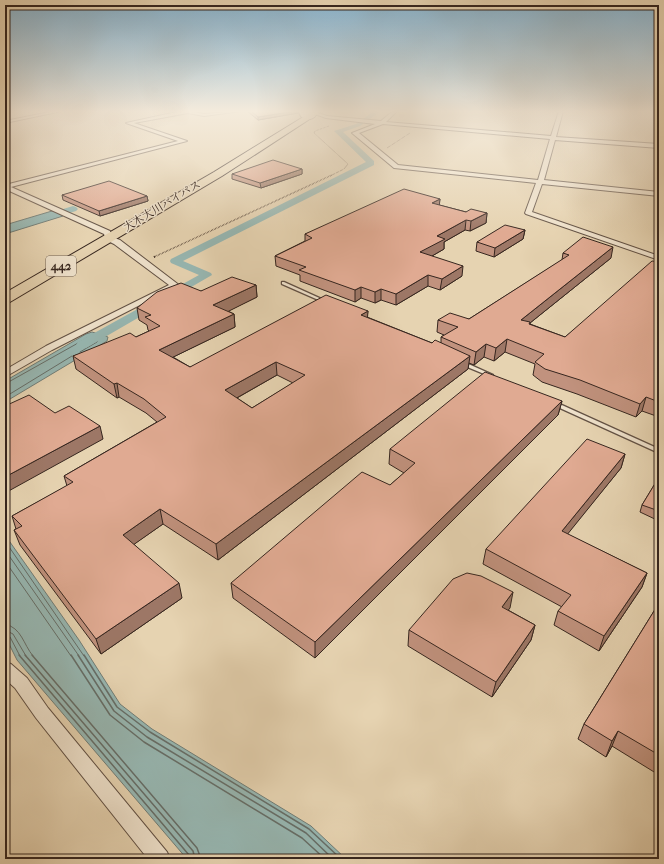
<svg xmlns="http://www.w3.org/2000/svg" width="664" height="864" font-family="'IM FELL French Canon','Noto Serif JP',serif">
<style>
.water{fill:#97b7b2;stroke:#707d77}
.lines{fill:none;stroke-linecap:round;stroke-linejoin:round}
.shore-far1{stroke:#666e68;stroke-width:1}
.shore{stroke:#666e68;stroke-width:1.5}
.canal{fill:#97b7b2;fill-rule:evenodd}
.lane-casing{stroke:#625144;stroke-width:2.5}
.street-casing{stroke:#625144;stroke-width:2}
.secondary-casing{stroke:#36261f;stroke-width:18}
.highway-casing{stroke:#36261f;stroke-width:2}
.path-far2{stroke:#36261f;stroke-width:1;stroke-dasharray:0.5 1;stroke-linecap:butt}
.path-far1{stroke:#36261f;stroke-width:1.5;stroke-dasharray:0.5 1;stroke-linecap:butt}
.path{stroke:#36261f;stroke-width:2;stroke-dasharray:1 1.5;stroke-linecap:butt}
.lane{fill:#efe2cc;fill-rule:evenodd}
.street{fill:#efe2cc;fill-rule:evenodd}
.secondary{stroke:#efe2cc;stroke-width:16}
.highway{fill:#e6d3b1;fill-rule:evenodd}
.wall{fill:#c1927e;stroke:#36261f;fill-rule:evenodd}
.shaded-wall{fill:#9d7766;stroke:#36261f}
.building{fill:#e0aa92;stroke:#36261f;fill-rule:evenodd}
.labels{text-anchor:middle;dominant-baseline:central;stroke-width:3;stroke-linejoin:round;paint-order:stroke}
.far-street-label{font-size:11px;fill:#36261f;stroke:#efe2cc}
.shield{fill:#efe2cc;stroke:#6e5e53;stroke-width:1}
.shield-label{font-size:12px;font-weight:bold;fill:#36261f}
</style>
<rect width="100%" height="100%" fill="#e6d3b1"/>
<filter id="stains"><feTurbulence type="fractalNoise" baseFrequency=".005" numOctaves="4"/><feColorMatrix values="0 0 0 0 .2 0 0 0 0 .09 0 0 0 0 .02 0 0 0 .5 -.17"/></filter>
<radialGradient id="worn" r=".72"><stop offset=".6" stop-color="#630" stop-opacity="0"/><stop offset="1" stop-color="#630" stop-opacity=".3"/></radialGradient>
<g class="water">
<polygon points="52,211 56,213 59,212 63,216 5,234 5,225"/>
<polygon points="92,332 108,337 107,341 5,402 5,381 86,334"/>
<polygon points="5,535 79,640 120,704 152,729 311,826 346,859 187,859 17,660 5,636"/>
</g>
<g class="lines">
<g class="shore-far1">
<polyline points="5,384 87,338 94,337 98,339 97,342 80,352"/>
<polyline points="5,397 72,356"/>
<polyline points="5,541 84,656"/>
<polyline points="5,550 79,656"/>
<polyline points="5,561 71,656"/>
<path d="M5,624c17,4 18,20 28,32"/>
<polyline points="5,630 13,634 26,656"/>
<polyline points="5,636 10,637 20,656"/>
</g>
<g class="shore">
<polyline points="19,655 189,855 190,859"/>
<polyline points="25,655 193,851 195,859"/>
<polyline points="32,655 197,848 201,859"/>
<polyline points="71,655 110,715 144,742 302,838 325,859"/>
<polyline points="78,655 114,711 147,737 306,833 333,859"/>
<polyline points="84,655 117,707 150,732 309,829 341,859"/>
</g>
<g class="canal">
<polygon points="374,111 381,111 360,126 343,132 374,161 374,165 183,261 211,273 212,275 86,348 78,348 76,345 78,342 199,275 171,263 170,261 171,259 366,162 334,131 356,124"/>
<polygon points="73,206 76,207 78,209 76,211 47,220 42,217 44,215"/>
</g>
<defs>
<g id="lane">
<polygon points="282,282 284,282 326,301 325,302 323,302 282,284"/>
<polygon points="460,362 464,362 493,375 491,376 489,376 460,364"/>
<polygon points="553,401 659,449 659,453 551,404 550,403"/>
</g>
<g id="street">
<polygon points="55,111 62,111 5,123 5,121"/>
<polygon points="181,111 188,111 204,114 241,111 204,116 188,113 134,123 187,141 11,187 110,231 112,237 120,240 179,285 52,350 5,377 5,370 46,346 169,285 114,244 106,240 104,234 5,189 5,185 178,141 126,123"/>
<path d="M307,111h5l15,5 54,5 12,-10h4l-11,11 165,14 8,-25h4l-7,26 103,7v4l-104,-8 -11,40 115,12v4l-117,-12 -10,28 127,44v4l-133,-46 -1,-1 11,-30 -142,-15 -42,-35 23,-9 -49,-6zM383,124l167,15 -12,41 -140,-15 -39,-32z"/>
<polygon points="5,662 11,664 27,678 48,708 167,852 170,859 148,859 36,718 15,688 5,679"/>
</g>
<polyline id="secondary" points="307,111 309,111"/>
<polygon id="highway" points="313,111 322,111 222,176 10,302 5,304 5,293 214,172"/>
</defs>
<use href="#lane" class="lane-casing"/>
<use href="#street" class="street-casing"/>
<use href="#secondary" class="secondary-casing"/>
<use href="#highway" class="highway-casing"/>
<g class="path-far2">
<polyline points="329,126 315,131 314,133 348,164 344,169 330,176"/>
<polyline points="387,148 410,133"/>
</g>
<polyline class="path-far1" points="154,257 332,175"/>
<polyline class="path" points="154,257 156,256"/>
<use href="#lane" class="lane"/>
<use href="#street" class="street"/>
<use href="#secondary" class="secondary"/>
<use href="#highway" class="highway"/>
</g>
<g class="wall">
<polygon points="247,111 298,111 298,113 258,120"/>
<polygon points="302,169 302,174 261,188 232,179 232,174"/>
<polygon points="62,195 147,196 148,201 100,216 63,200"/>
<polygon points="440,199 439,205 466,212 487,213 486,223 470,231 465,230 444,242 444,249 432,256 462,276 440,290 428,286 396,305 381,300 375,303 361,298 355,302 300,281 300,275 276,266 275,256 305,241 305,234"/>
<polygon points="525,230 523,239 494,257 476,251 477,242"/>
<path d="M563,253l48,5 -81,65v1l35,13 94,-75v155l-17,-6 -6,6 -59,-23 -35,-12 -9,-7 2,-11 -30,-12 -11,9 -10,-4 -10,8 -5,-2 -1,6 -250,191 -55,-36 -29,20 48,54 -81,56 -81,-109 -6,-15 2,-1 -4,-13 55,-30 -3,-10 93,-54 -11,-9 -27,-16 -2,1 -41,-29 -3,-13 63,-19 13,-6 -1,-1 -1,-5 -8,-5 -2,-12 64,-17 55,-6 1,12 -29,14 6,3 1,13 -62,30 17,10 178,-56 -1,6 65,26h9v-6l3,-2 -7,-3 1,-12 31,-1 93,-59zM277,375l16,8 -41,25 -15,-10z"/>
<polygon points="562,401 558,415 315,658 233,598 231,583 390,485 404,473 389,464 390,449"/>
<polygon points="625,454 621,468 567,534 647,573 642,587 599,651 554,625 558,611 562,607 483,564 486,549"/>
<polygon points="659,477 659,521 640,512 642,505"/>
<polygon points="659,603 659,775 612,746 606,757 578,739 584,724"/>
<polygon points="510,608 508,610 535,625 531,640 492,697 408,646 409,630"/>
</g>
<g class="shaded-wall">
<polygon points="295,111 298,111 298,113 258,120 258,117"/>
<polygon points="302,169 302,174 261,188 260,183"/>
<polygon points="147,196 148,201 100,216 99,211"/>
<polygon points="440,199 439,208 432,203"/>
<polygon points="487,213 486,223 470,231 471,221"/>
<polygon points="466,220 465,230 444,242 444,249 420,263 420,252 437,236"/>
<polygon points="525,230 523,239 494,257 495,248"/>
<polygon points="613,247 611,258 530,323 528,335 521,320"/>
<polygon points="463,266 462,276 440,290 442,279"/>
<polygon points="428,275 428,286 396,305 396,294"/>
<polygon points="256,285 257,297 215,318 213,305"/>
<polygon points="361,287 361,298 355,302 355,290"/>
<polygon points="381,289 381,300 375,303 375,292"/>
<polygon points="368,311 367,324 361,315"/>
<polygon points="234,314 235,327 161,363 159,350"/>
<polygon points="507,339 505,352 494,361 496,348"/>
<polygon points="486,344 484,357 474,365 476,352"/>
<polygon points="470,356 468,369 218,560 216,544"/>
<polygon points="276,362 277,375 226,404 225,390"/>
<polygon points="117,383 119,397 117,398 114,384"/>
<polygon points="646,397 642,411 636,417 640,404"/>
<polygon points="562,401 558,415 315,658 315,642"/>
<polygon points="100,426 103,439 5,493 5,477"/>
<polygon points="625,454 621,468 558,546 562,531"/>
<polygon points="160,509 163,524 126,550 123,535"/>
<polygon points="647,573 642,587 599,651 604,636"/>
<polygon points="179,583 182,598 101,654 96,639"/>
<polygon points="513,592 510,608 498,623 502,607"/>
<polygon points="535,625 531,640 492,697 496,682"/>
<polygon points="618,731 612,746 606,757 612,741"/>
</g>
<g class="building">
<polygon points="251,111 295,111 258,117"/>
<polygon points="273,160 302,169 260,183 232,174"/>
<polygon points="109,181 147,196 99,211 62,195"/>
<polygon points="404,189 440,199 432,203 466,212 471,209 487,213 471,221 466,220 437,236 445,239 420,252 463,266 442,279 428,275 396,294 381,289 375,292 361,287 355,290 299,270 306,267 275,256 312,238 305,234"/>
<polygon points="505,225 525,230 495,248 477,242"/>
<polygon points="583,237 613,247 521,320 530,322 529,324 565,337 652,261 659,262 659,402 646,397 640,404 580,380 545,369 535,362 544,354 507,339 496,348 486,344 476,352 441,337 458,327 438,320 450,313 469,319 569,255 563,253"/>
<path d="M232,277l24,8 -43,20 21,9 -75,36 31,17 136,-72 42,16 -7,4 71,28 3,-3 35,16 -254,188 -56,-35 -37,26 56,48 -83,56 -82,-109 8,-4 -10,-10 61,-34 -9,-6 102,-59 -22,-18 -27,-16 -3,1 -41,-28 57,-23 6,4 24,-11 -15,-9 6,-2 -14,-7 20,-16 24,-9 20,8zM276,362l29,13 -53,33 -27,-18z"/>
<polygon points="485,372 562,401 315,642 231,583 362,472 390,485 415,463 390,449"/>
<polygon points="29,395 55,413 69,406 100,426 5,477 5,406"/>
<polygon points="587,439 625,454 562,531 647,573 604,636 558,611 571,595 486,549"/>
<polygon points="659,477 659,511 642,505"/>
<polygon points="467,573 481,576 513,592 502,607 535,625 496,682 409,630 453,579"/>
<polygon points="659,603 659,755 618,731 612,741 584,724"/>
</g>
<linearGradient id="sky" x2="0" y2="1"><stop stop-color="#87b5d2"/><stop offset="0.48" stop-color="#f4ebdc"/><stop offset="1" stop-color="#f4ebdc" stop-opacity="0"/></linearGradient>
<rect width="664" height="232" fill="url(#sky)"/>
<g class="labels">
<g class="far-street-label">
<text transform="translate(162 206) rotate(-31)">大木大川バイパス</text>
</g>
<rect class="shield" x="46" y="256" width="30" height="20" rx="3"/>
<g class="shield-label">
<text x="61" y="266">442</text>
</g>
</g>
<rect width="664" height="864" fill="none" stroke="#e6d3b1" stroke-width="20"/>
<rect x="6" y="6" width="652" height="852" fill="none" stroke="#36261f" stroke-width="2"/>
<rect x="10" y="10" width="644" height="844" fill="none" stroke="#36261f"/>
<rect width="100%" height="100%" filter="url(#stains)"/>
<rect width="100%" height="100%" fill="url(#worn)"/>
</svg>
